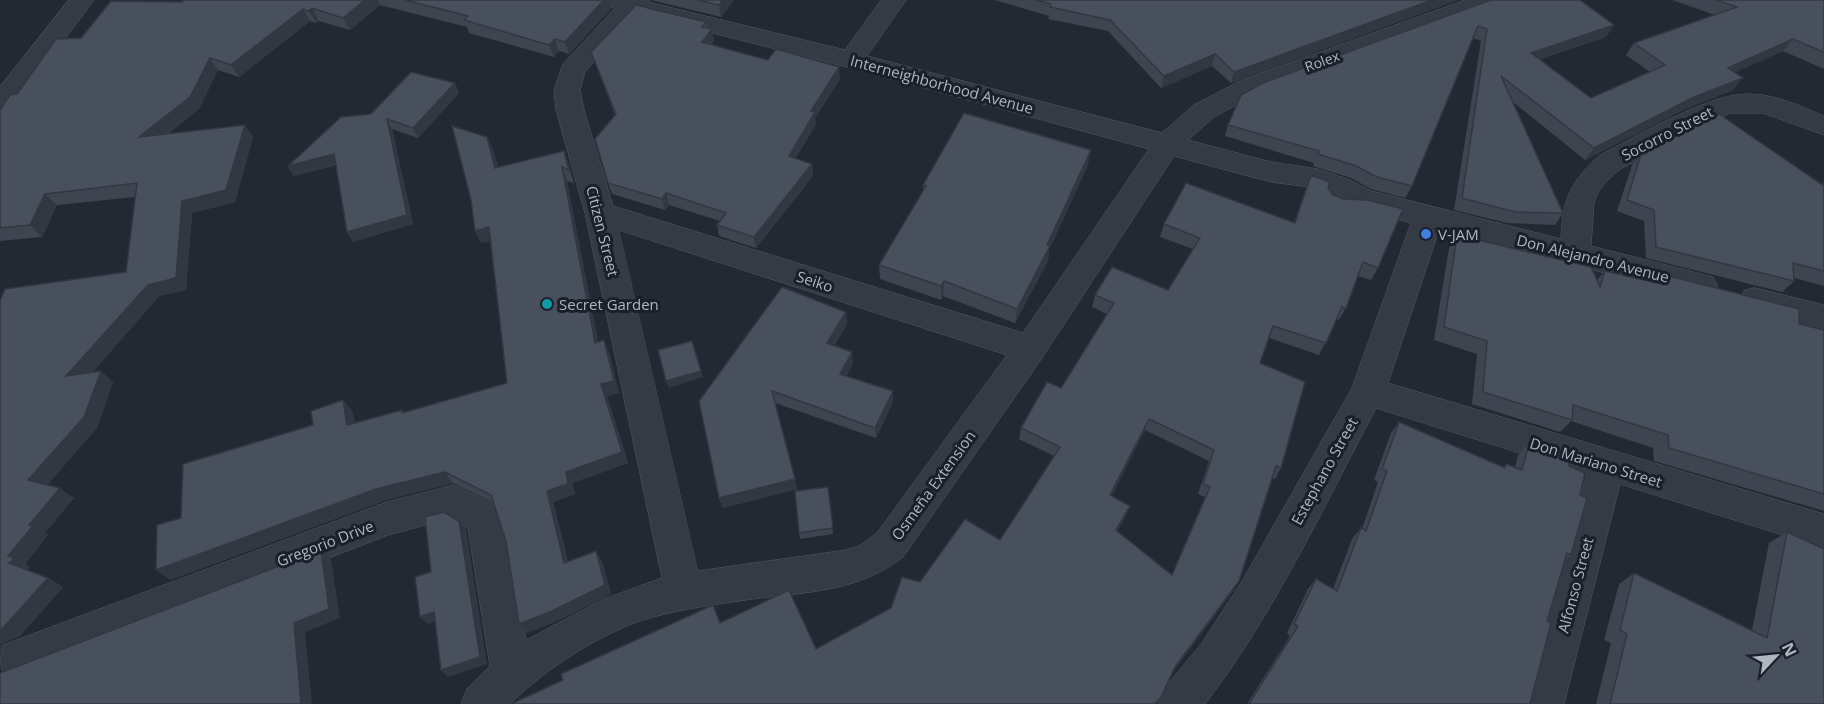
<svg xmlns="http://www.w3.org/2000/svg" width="1824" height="704" font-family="'Open Sans',sans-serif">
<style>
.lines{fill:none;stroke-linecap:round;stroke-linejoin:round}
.minor-casing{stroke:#525962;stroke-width:1}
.minor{fill:#353b44;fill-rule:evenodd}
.wall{fill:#3e4550;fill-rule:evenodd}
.shaded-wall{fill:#323841}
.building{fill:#48505d;stroke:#323841;stroke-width:1.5;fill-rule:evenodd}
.shop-dot{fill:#3f7fe0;stroke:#1a2029;stroke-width:2}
.culture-dot{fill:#0f9aa8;stroke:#1a2029;stroke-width:2}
.labels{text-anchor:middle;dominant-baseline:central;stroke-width:6;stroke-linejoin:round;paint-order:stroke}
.far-street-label{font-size:14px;fill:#afb6c1;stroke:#1a2029}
.street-label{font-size:15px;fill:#afb6c1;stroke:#1a2029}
.poi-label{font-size:15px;fill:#afb6c1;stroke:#1a2029;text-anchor:start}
</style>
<rect width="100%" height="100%" fill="#222933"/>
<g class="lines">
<defs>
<g id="minor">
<polygon points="69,0 94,0 10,112 0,115 0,87"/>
<path d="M600,0h49l-1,2 197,48 36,-50h25l-39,56 295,77 32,-28 46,-24 225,-81h35l-3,5 -239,88 -44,24 -26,23 83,22 47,7 32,11 21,11 190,48c1,-39 10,-58 39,-84 38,-19 109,-62 149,-61 26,0 51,12 75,22v19l-61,-22h-33l-110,56 -12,11 -9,10 -5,12 -3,44 122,31 5,9 -5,9 -11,3 -263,-68 -51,153 436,131v34l-204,-64 -56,220h-42l65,-230 -211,-66c-53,100 -102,206 -171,296h-47l6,-15 38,-46 42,-65 108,-190 59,-165 -61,-17 -39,-19 -40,-5 -97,-26 -132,202 -139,199c-45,35 -96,35 -151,42 -33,5 -66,9 -99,18 -48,13 -107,51 -143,87h-49l6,-15 23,-23 -22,-138 -17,-10 -63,17 -371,144 -14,-6c-3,-9 -3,-19 0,-28l384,-143 67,-17 43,21 14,46 15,88 78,-41 58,-21 -77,-365 -29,-103 -2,-20 9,-26 52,-56 -12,-3zM638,14l209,53 302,82 -126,184 -410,-127 -29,-96 -4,-20 5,-18zM619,230l388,125 -130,178 -18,13 -13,4 -148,21z"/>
<polygon points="1755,288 1824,305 1824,331 1744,309 1739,300 1744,291"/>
</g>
</defs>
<use href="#minor" class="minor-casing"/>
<use href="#minor" class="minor"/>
</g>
<g class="wall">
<polygon points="183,0 608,0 611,9 569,54 559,51 554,57 469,33 467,27 380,5 350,30 319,21 316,23 310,21 239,77 218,70 199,109 168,134 253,137 235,202 192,213 186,290 159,296 92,373 113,382 97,428 47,485 74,498 45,533 48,535 25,564 30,567 27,570 48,578 63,587 20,636 1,644 0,651 0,301 126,272 135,197 57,205 42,237 0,241 0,110 81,38 183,2"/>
<polygon points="651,0 734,0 721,17"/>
<polygon points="995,0 1458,0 1231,83 1212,66 1161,88 1108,31 1048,19 1049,16"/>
<polygon points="1491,0 1614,25 1606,37 1540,59 1591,98 1650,72 1626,55 1634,43 1715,15 1672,0 1824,0 1824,69 1783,51 1735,72 1733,90 1685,109 1585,160 1513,102 1563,213 1555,225 1507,223 1454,210 1481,41 1473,38 1412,186 1405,198 1371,189 1351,178 1313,166 1314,163 1225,136 1228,125"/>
<polygon points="706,22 707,28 712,29 714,41 711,45 840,79 815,118 816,124 795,159 812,164 813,176 756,248 719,236 717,225 720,221 669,205 665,210 612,194 608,183 615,115 591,52"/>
<polygon points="455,83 459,93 418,138 392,129 413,224 353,242 336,165 294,176 288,166 371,114"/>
<polygon points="487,137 493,150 498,168 569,164 574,183 567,181 598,342 604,340 609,353 619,393 607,396 628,463 572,483 575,494 553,502 568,562 602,561 611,594 559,620 527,633 506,541 494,503 453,483 386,500 170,580 181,518 313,425 343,400 352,411 355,423 404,413 507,383 490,241 481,243"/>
<polygon points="1641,154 1823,185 1824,180 1824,286 1794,278 1794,281 1782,292 1646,258 1644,221 1617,211 1632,165"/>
<polygon points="1088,165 1049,250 1048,261 1015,323 943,296 941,300 880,279 879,265 923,192 923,185"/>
<path d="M1311,175l17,13 50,80 -7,12 -13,-4 -12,32 -7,12 -2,-1 -18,36 -50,-17 -9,25 21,105 -6,11 -3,-1 -39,113 -60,80 -662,33 209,-81 96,26 75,-41 29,-26 80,-42 54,-84 -35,-17 2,-11 40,-40 46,-74 -15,-7 3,-12 73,-5 25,-41 -33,-12 4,-13 130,-1 12,-35zM1145,430l64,31 -11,33 7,3 -33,77 -55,-42 9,-16 4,-10 -19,-10z"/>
<polygon points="1457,235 1597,280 1605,271 1653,282 1661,274 1799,324 1824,330 1824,511 1654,461 1653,448 1571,421 1560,432 1472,404 1477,354 1434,340 1449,248"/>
<polygon points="846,312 847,324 834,346 853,363 846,376 893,402 876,438 775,403 797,489 723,508 719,498 699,401"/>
<polygon points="1399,422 1503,467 1506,464 1515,467 1518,455 1529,444 1569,466 1580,495 1571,555 1565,560 1547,621 1531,704 1247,704 1290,636 1287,633 1308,589 1316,579 1333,589 1352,539 1361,528 1362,529 1378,482 1374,480 1391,433"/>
<polygon points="828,487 833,534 800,539 799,533"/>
<polygon points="1787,532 1824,704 1596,704 1611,643 1604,640 1619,584 1634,573 1752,630 1769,543"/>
</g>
<g class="shaded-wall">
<polygon points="365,0 378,0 380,5 350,30 343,18"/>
<polygon points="604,0 608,0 611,9 569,54 565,42"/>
<polygon points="723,0 734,0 721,17 719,5"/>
<polygon points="1432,0 1458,0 1231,83 1234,72"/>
<polygon points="312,8 319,21 316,23 309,11"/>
<polygon points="303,9 310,21 239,77 231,65"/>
<polygon points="1614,25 1606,37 1524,65 1531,53"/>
<polygon points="712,29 714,41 704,54 702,42"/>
<polygon points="555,39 559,51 554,57 549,45"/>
<polygon points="1793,39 1783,51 1719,80 1728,68"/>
<polygon points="1215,54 1212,66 1161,88 1164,76"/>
<polygon points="210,58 218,70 199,109 149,149 139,137"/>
<polygon points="839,67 840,79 815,118 816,124 790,168 789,156 811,111"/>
<polygon points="1743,78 1733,90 1685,109 1585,160 1594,148 1694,97"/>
<polygon points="455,83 459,93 418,138 413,128"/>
<polygon points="387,119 392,129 413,224 353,242 347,232"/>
<polygon points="245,125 253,137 235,202 192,213 186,290 159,296 80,387 66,376 182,201"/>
<polygon points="487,137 493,150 501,181 495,168"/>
<polygon points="1091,150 1088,165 1049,250 1048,261 1015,323 1017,309"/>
<polygon points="564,151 569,164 574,183 569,170"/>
<polygon points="334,154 340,163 294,176 288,166"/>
<polygon points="812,164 813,176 756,248 754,237"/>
<polygon points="562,167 567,181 601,355 595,343"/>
<polygon points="666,193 669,205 665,210 662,199"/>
<polygon points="45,194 57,205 42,237 30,225"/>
<polygon points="489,227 495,240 481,243 475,231"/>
<polygon points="944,281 943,296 941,300 941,286"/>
<polygon points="846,312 847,324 828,355 827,343"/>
<polygon points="604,340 609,353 619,393 607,396 628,463 572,483 575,494 553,502 570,573 564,563 547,491 566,472 601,384"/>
<polygon points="852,352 853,363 842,385 840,374"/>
<polygon points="101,371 113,382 97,428 43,490 28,480"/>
<polygon points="701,371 703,377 669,388 666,381"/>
<polygon points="893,391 893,402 876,438 875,428"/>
<polygon points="343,400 352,411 357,436 347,425"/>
<polygon points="1149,419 1145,430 1107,506 1110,495"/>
<polygon points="445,472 453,483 386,500 170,580 156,570 376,489"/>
<polygon points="795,479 797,489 723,508 719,498"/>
<polygon points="60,488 74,498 45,533 48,535 25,564 30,567 25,572 9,563 8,556 29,525"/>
<polygon points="1130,506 1126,516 1112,540 1116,530"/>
<polygon points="459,521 466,529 487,664 448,677 441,670"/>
<polygon points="321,550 331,559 340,618 305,632 312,704 301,704 294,623"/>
<polygon points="596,551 602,561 611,594 559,620 527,633 519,624"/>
<polygon points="48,578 63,587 20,636 1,644 0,651 0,629"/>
<polygon points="1239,581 1233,591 1170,676 1175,667"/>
<polygon points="434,612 442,619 428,624 420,617"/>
</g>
<g class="building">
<polygon points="183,0 365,0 343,18 312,8 309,11 303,9 231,65 210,58 190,97 139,137 245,125 226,190 182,201 176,278 148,285 66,376 101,371 84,417 28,480 60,488 29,525 33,526 8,556 14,558 9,563 48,578 3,628 0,629 0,301 5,289 126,272 137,183 45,194 30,225 0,228 0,110 10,95 17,94 56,39 81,38 111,1 183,2"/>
<polygon points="405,0 604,0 565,42 555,39 549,45 464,20 468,16"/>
<polygon points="697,0 723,0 719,5"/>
<polygon points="1036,0 1432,0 1234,72 1215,54 1164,76 1110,20 1050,7 1051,4"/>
<polygon points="1491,0 1580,0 1614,25 1531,53 1591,98 1665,65 1634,43 1737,7 1716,0 1824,0 1824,52 1793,39 1728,68 1743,78 1694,97 1594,148 1501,76 1563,213 1515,212 1462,198 1487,29 1478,26 1412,186 1377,177 1356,166 1318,154 1319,151 1228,125 1241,95 1263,83"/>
<polygon points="636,5 706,22 702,27 712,29 702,42 768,60 776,49 839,67 811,111 815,112 789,156 812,164 754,237 717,225 726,213 666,193 662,199 608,183 595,139 616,114 591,52"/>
<polygon points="411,72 455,83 413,128 387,119 407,215 347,232 334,154 288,166 341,117 371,114"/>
<polygon points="964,113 1091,150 1047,245 1050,246 1017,309 944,281 941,286 879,265 926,186 923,185"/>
<polygon points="1719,114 1824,186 1824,271 1793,263 1794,281 1656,247 1654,210 1627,200 1641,154"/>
<polygon points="452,126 487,137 495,168 564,151 569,170 562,167 595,343 604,340 614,381 601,384 622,452 566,472 568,484 547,491 564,563 596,551 605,585 552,611 519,624 506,541 491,495 445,472 376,489 156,570 157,525 181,518 183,464 313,425 311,411 343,400 347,425 402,410 402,413 507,383 489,227 475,231 471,200"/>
<path d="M1311,175l19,7 -2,6 5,7 11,4 23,1 36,9 -25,59 -15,-6 -17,46 -4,-1 -16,36 -53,-17 -13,37 45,19 -24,86 -5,-2 -37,115 -64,86 -14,30 -6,7h-644l52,-24 -2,-6 152,-69 7,18 69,-33 27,59 75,-41 11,-31 18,5 45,-63 35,21 60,-93 -39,-19 26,-46 14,6 53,-85 -19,-8 17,-28 56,23 32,-52 -36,-14 22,-41 109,40zM1149,419l65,31 -11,34 7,3 -38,88 -56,-45 14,-24 -20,-11z"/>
<polygon points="1457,235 1591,267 1600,287 1605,271 1662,284 1661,274 1799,309 1799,324 1824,330 1824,494 1669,448 1668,435 1573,405 1572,420 1483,392 1487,341 1444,327"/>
<polygon points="782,287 846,312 827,343 852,352 840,374 893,391 875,428 772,391 795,479 719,498 699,401"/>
<polygon points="692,341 701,371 666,381 658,350"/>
<polygon points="1399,422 1505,468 1506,464 1522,470 1529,444 1569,456 1569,466 1585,473 1580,495 1587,498 1571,555 1567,553 1547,621 1551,623 1530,704 1531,704 1249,704 1298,626 1294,624 1316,579 1337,591 1361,528 1366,531 1387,471 1382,469"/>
<polygon points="828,487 833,528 799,533 795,491"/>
<polygon points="444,512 459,521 480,657 441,670 434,612 420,617 415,577 431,572 425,517"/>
<polygon points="1787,532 1824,549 1824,704 1610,704 1627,634 1620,630 1634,573 1767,638"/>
<polygon points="321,550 329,609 294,623 301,704 0,704 0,673"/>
</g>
<circle class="shop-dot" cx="1426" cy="234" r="6"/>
<circle class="culture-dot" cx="547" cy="304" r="6"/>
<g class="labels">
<g class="far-street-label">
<text transform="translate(1322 61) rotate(-20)">Rolex</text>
</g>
<g class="street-label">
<text transform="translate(942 84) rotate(15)">Interneighborhood Avenue</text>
<text transform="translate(1667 133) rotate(-27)">Socorro Street</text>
<text transform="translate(603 231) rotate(76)">Citizen Street</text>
<text transform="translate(1593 258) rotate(14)">Don Alejandro Avenue</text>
<text transform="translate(815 281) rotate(18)">Seiko</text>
<text transform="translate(1596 462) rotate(17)">Don Mariano Street</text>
<text transform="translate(1324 471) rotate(-61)">Estephano Street</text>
<text transform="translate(933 485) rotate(-54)">Osmeña Extension</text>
<text transform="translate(325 543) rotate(-21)">Gregorio Drive</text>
<text transform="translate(1575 585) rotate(-75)">Alfonso Street</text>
</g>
<g class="poi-label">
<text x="1438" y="234">V-JAM</text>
<text x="559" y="304">Secret Garden</text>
</g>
</g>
<g transform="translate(1776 656) rotate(64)" stroke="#1a2029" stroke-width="4.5" paint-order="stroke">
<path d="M0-4.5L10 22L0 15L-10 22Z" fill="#afb6c1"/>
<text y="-9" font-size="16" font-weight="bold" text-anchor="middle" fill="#afb6c1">N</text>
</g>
</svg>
